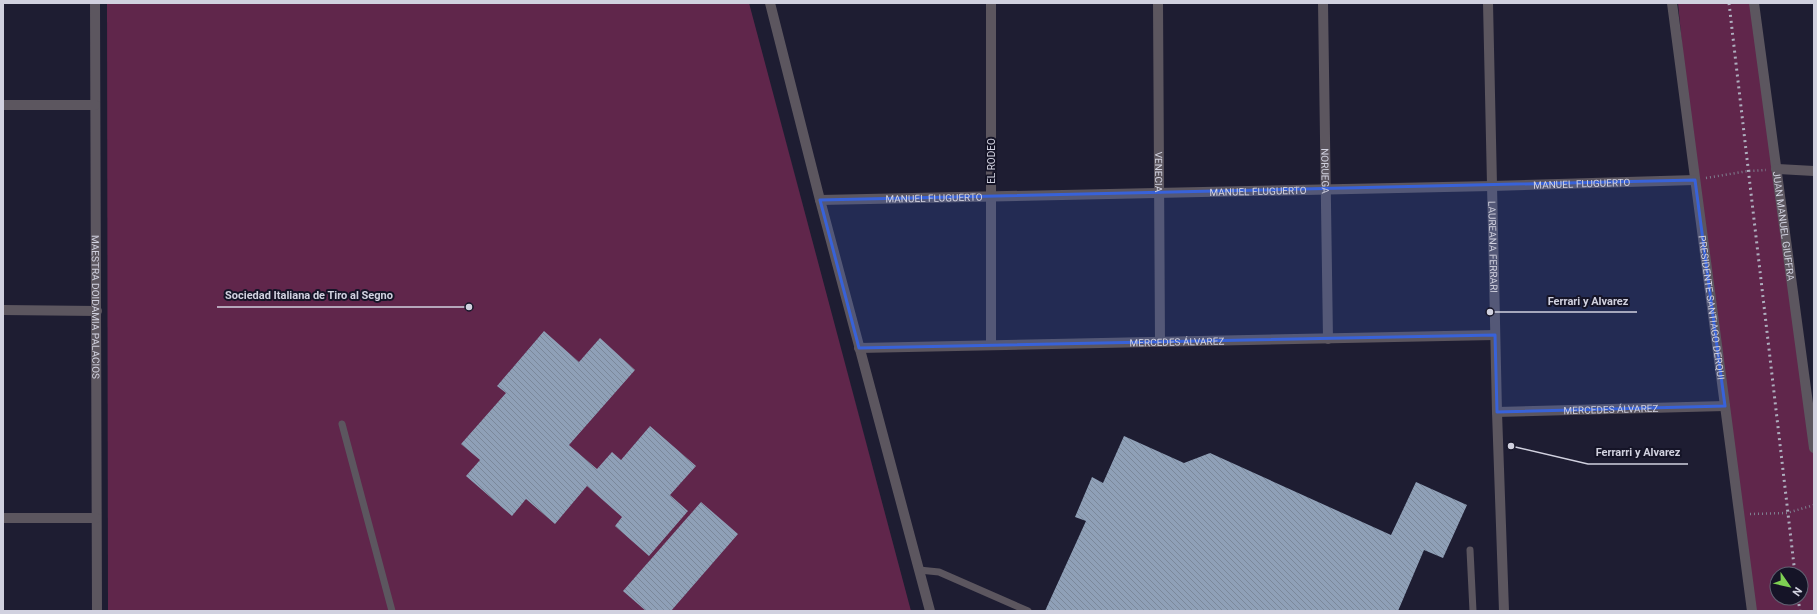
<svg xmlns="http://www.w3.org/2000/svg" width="1817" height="614" font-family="Roboto,sans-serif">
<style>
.grass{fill:#60264b;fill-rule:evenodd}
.building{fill:url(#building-back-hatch)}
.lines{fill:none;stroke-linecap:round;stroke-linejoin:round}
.path{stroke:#7e7e8f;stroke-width:2.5;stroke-dasharray:1 3;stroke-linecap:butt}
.service{stroke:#5c565f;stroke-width:7}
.minor{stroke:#5c565f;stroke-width:10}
.tertiary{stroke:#5c565f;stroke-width:10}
.rail{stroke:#aeaebe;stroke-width:3;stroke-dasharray:2 4;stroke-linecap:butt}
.marked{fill:#3862d9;fill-opacity:0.2;stroke:#3862d9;stroke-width:3;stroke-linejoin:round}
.labels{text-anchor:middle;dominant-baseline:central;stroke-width:4;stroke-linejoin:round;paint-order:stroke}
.street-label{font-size:10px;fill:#d1d1df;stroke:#151427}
.leader{fill:none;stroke:#d1d1df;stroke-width:1.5}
.callout-dot{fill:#d1d1df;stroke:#151427;stroke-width:1.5}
.callout-label{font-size:11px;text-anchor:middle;font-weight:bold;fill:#d1d1df;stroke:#151427;stroke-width:4;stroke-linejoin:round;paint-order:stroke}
</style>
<defs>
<pattern id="building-back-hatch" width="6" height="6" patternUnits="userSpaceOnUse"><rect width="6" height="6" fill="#8fa0b7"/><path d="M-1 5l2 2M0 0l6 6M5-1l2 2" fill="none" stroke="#7b889a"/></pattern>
</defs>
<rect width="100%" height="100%" fill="#1e1d32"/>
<g class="grass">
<polygon points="107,3 749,3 911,611 108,611"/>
<path d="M1678,3h73l63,445v163h-62l-57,-431zM1777,574h24v24h-24z"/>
</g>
<g class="building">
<polygon points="544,331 579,362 600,338 635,370 569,445 597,469 612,452 621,460 650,426 696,466 670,495 688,511 649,556 615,526 622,517 587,486 555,524 526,499 512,516 466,476 480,460 461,444 506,393 497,386"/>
<polygon points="1124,436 1184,463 1210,453 1391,535 1416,482 1467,505 1443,558 1424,550 1398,611 1045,611 1086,521 1075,517 1092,477 1103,483"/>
<polygon points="701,502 738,534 671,611 646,611 623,591"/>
</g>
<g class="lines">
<g class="path">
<polyline points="1706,178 1748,171 1766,170"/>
<polyline points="1750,514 1787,513 1814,505"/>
</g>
<g class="service">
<polyline points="342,424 392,611"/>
<polyline points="1470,550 1473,611"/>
<polyline points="919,570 939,572 1028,611"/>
</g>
<g class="minor">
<path id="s1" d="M95,3l2,608"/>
<polyline points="770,3 820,200 930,611"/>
<polyline points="991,3 991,344"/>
<path id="s2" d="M1158,3l2,338"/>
<path id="s3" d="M1323,3l5,336"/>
<path id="s4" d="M1672,3l80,608"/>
<path id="s5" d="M1754,3l60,445"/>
<polyline points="3,105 95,105"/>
<polyline points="1776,169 1814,171"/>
<path id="s6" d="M820,200l672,-14 203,-6"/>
<polyline points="3,310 97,311"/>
<path id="s7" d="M859,348l636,-13"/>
<path id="s8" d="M1497,412l228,-6"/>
<polyline points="3,518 96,518"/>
</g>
<path class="tertiary" id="s9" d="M1488,3l9,409 7,199"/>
<g class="rail">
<polyline points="1729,3 1795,574"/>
<polyline points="1798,598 1800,611"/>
</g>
</g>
<path class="marked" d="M1695,180l30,226 -228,6 -2,-77 -636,13 -39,-148z"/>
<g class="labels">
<g class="street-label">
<text transform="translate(991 161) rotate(-90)">EL RODEO</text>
<text stroke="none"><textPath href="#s3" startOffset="168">NORUEGA</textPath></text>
<text stroke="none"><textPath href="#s2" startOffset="169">VENECIA</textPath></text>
<text stroke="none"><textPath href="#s6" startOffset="762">MANUEL FLUGUERTO</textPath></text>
<text stroke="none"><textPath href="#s6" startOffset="438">MANUEL FLUGUERTO</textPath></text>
<text stroke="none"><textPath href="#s6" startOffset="114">MANUEL FLUGUERTO</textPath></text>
<text stroke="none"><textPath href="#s5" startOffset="225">JUAN MANUEL GIUFFRA</textPath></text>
<text stroke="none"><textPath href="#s9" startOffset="244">LAUREANA FERRARI</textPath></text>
<text stroke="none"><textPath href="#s1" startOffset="304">MAESTRA DOIDAMIA PALACIOS</textPath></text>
<text stroke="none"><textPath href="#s4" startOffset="307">PRESIDENTE SANTIAGO DERQUI</textPath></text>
<text stroke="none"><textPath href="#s7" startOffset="318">MERCEDES ÁLVAREZ</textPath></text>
<text stroke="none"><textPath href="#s8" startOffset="114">MERCEDES ÁLVAREZ</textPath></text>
</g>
</g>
<path class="leader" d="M469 307L401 307H217M1490 312L1540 312H1637M1511 446L1588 464H1688"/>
<g class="callout-dot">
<circle cx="469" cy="307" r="4"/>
<circle cx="1490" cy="312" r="4"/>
<circle cx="1511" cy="446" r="4"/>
</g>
<g class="callout-label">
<text x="309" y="299">Sociedad Italiana de Tiro al Segno</text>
<text x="1588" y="305">Ferrari y Alvarez</text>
<text x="1638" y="456">Ferrarri y Alvarez</text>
</g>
<rect width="1817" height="614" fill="none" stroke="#d1d1df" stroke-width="8"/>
<g transform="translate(1789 586) rotate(124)"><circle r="19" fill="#151427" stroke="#606071"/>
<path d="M0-3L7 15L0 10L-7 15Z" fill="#7ed153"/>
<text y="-6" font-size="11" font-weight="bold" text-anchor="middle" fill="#d1d1df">N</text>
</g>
</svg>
